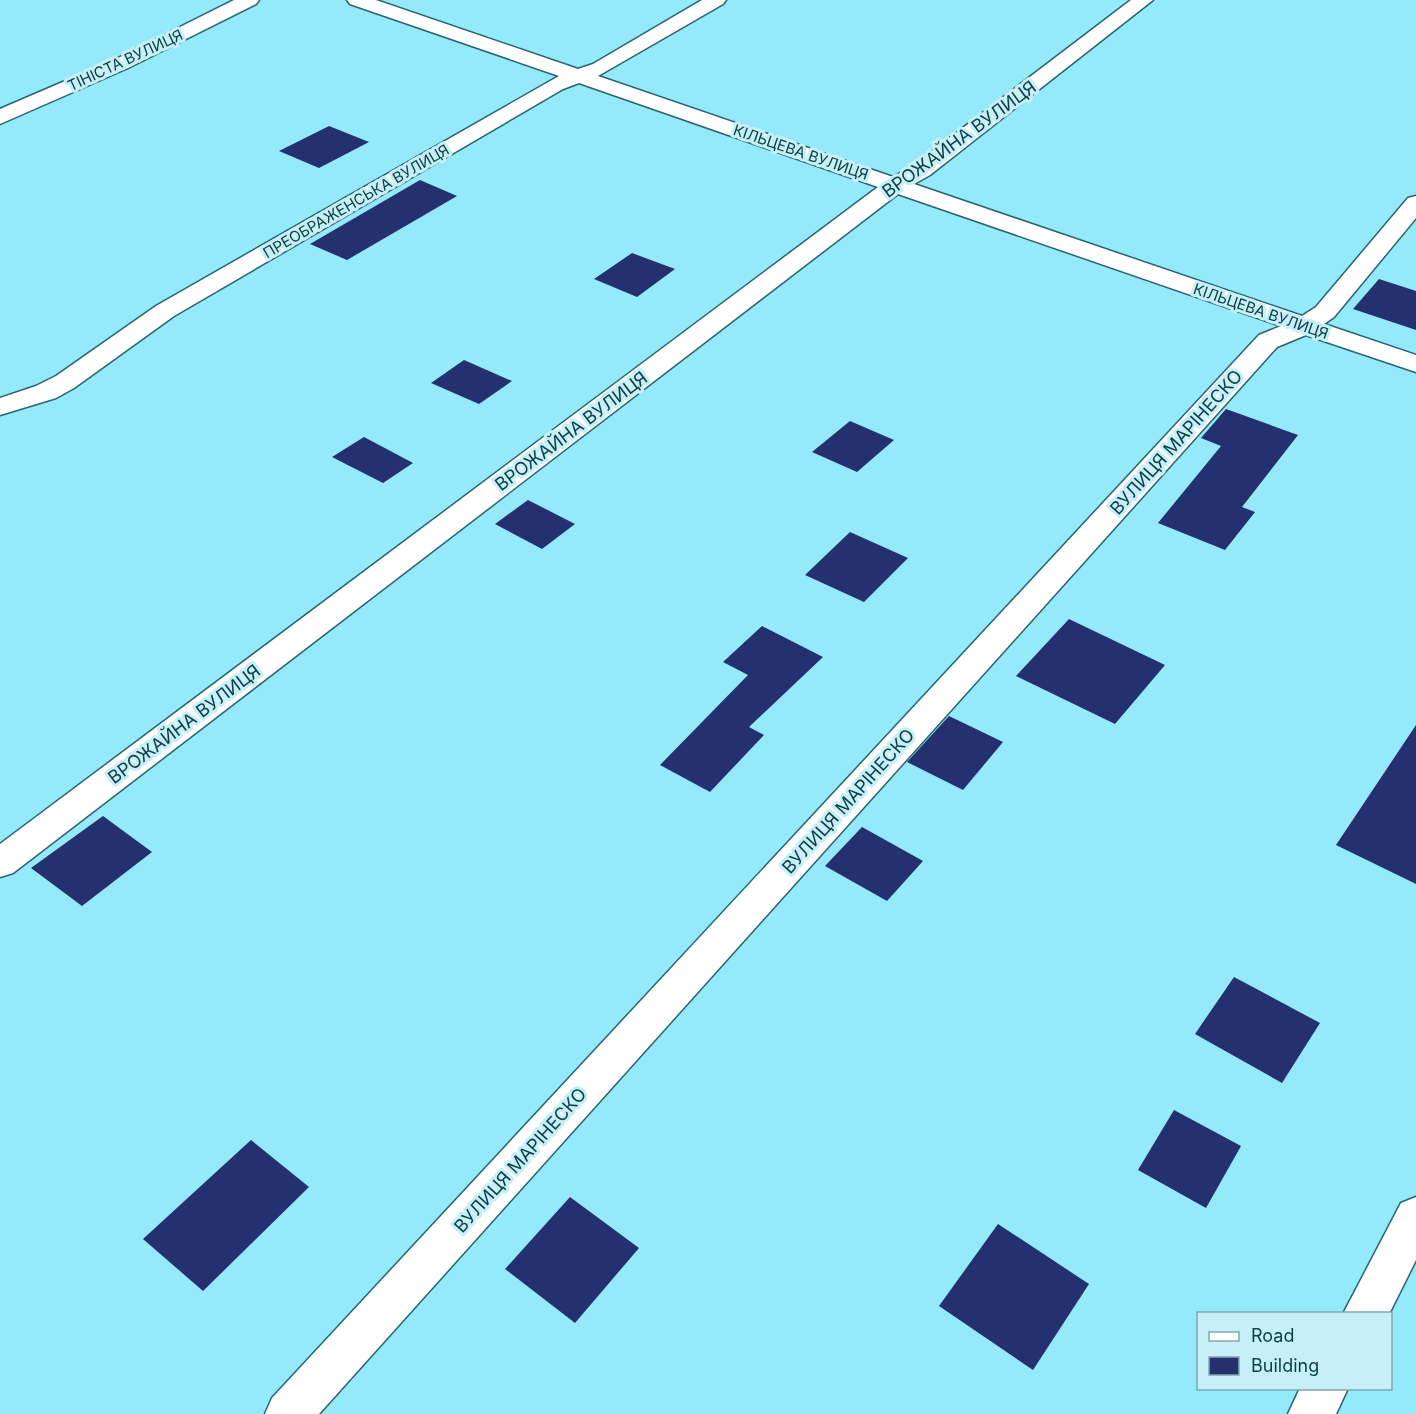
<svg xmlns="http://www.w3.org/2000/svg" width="1416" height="1414" font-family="Inter,sans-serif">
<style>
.building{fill:#25306e}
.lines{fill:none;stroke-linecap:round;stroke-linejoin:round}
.minor-casing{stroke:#286570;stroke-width:3}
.minor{fill:#fff;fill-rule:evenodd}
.labels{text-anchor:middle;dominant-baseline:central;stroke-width:6;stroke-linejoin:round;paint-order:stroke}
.far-street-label{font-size:15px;fill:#0b3f48;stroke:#c7eff7}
.street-label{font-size:18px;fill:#0b3f48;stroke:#c7eff7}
</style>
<rect width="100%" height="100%" fill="#94e9fa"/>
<g class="building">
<polygon points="329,126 369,142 319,168 279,151"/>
<polygon points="420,180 457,196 347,260 310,244"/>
<polygon points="632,253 675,269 637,297 594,279"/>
<polygon points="1379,279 1416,291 1416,330 1353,309"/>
<polygon points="464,360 512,381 479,404 431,383"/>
<polygon points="1226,409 1298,435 1242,507 1255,512 1225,550 1158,523 1221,446 1201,438"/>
<polygon points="850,421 894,440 857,472 812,452"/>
<polygon points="364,437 413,463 383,483 332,457"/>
<polygon points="528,500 575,524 542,549 495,524"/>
<polygon points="850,532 908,558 864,602 805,575"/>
<polygon points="1069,619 1165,665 1115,724 1016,676"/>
<polygon points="762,626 823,657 749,727 764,735 710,792 660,765 748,675 723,662"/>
<polygon points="949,716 1003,742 963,790 907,762"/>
<polygon points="1416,725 1416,884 1336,845"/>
<polygon points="103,816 152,852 82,906 31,868"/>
<polygon points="862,827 923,861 887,901 825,866"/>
<polygon points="1234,977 1320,1023 1282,1083 1195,1034"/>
<polygon points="1174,1110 1241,1146 1206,1208 1138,1170"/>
<polygon points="251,1140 309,1187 203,1291 143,1239"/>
<polygon points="570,1197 639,1248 575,1323 505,1269"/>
<polygon points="998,1224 1089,1284 1033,1370 939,1306"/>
</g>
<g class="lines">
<defs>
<g id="minor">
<polygon points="234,0 259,0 256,4 128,68 0,124 0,109 114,60"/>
<polygon points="347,0 376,0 578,69 593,64 702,0 726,0 723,4 598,76 893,177 914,165 1131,0 1153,0 930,175 914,184 1302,316 1316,307 1408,198 1416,196 1416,218 1334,317 1324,324 1416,355 1416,372 1306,335 1277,347 319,1414 265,1414 272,1398 1259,335 1281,326 898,194 13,873 0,877 0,844 878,187 579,83 563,89 174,316 74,388 56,398 0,415 0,398 36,386 56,376 156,306 559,76 350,4"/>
<polygon points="1416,1197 1416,1260 1389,1314 1343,1314 1401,1203"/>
<polygon points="1300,1388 1348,1388 1336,1414 1288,1414"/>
</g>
</defs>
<use href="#minor" class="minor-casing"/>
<use href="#minor" class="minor"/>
</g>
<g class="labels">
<g class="far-street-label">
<text transform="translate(125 60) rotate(-25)">ТІНІСТА ВУЛИЦЯ</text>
<text transform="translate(801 152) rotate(19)">КІЛЬЦЕВА ВУЛИЦЯ</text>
<text transform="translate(356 201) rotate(-30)">ПРЕОБРАЖЕНСЬКА ВУЛИЦЯ</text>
<text transform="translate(1261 311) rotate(19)">КІЛЬЦЕВА ВУЛИЦЯ</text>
</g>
<g class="street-label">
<text transform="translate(959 139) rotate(-36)">ВРОЖАЙНА ВУЛИЦЯ</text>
<text transform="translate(571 431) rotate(-37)">ВРОЖАЙНА ВУЛИЦЯ</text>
<text transform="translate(1176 442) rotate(-48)">ВУЛИЦЯ МАРІНЕСКО</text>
<text transform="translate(184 724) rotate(-37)">ВРОЖАЙНА ВУЛИЦЯ</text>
<text transform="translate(848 801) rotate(-48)">ВУЛИЦЯ МАРІНЕСКО</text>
<text transform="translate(520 1160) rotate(-48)">ВУЛИЦЯ МАРІНЕСКО</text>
</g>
</g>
<rect x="1197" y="1312" width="195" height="78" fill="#c7eff7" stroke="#7ca9b1" stroke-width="1.5"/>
<rect x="1209" y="1332" width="30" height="9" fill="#ffffff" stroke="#7ca9b1" stroke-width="1.5"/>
<text x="1251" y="1342" font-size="18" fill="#0b3f48">Road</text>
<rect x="1209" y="1357" width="30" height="18" fill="#25306e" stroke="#7ca9b1" stroke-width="1.5"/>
<text x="1251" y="1372" font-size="18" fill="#0b3f48">Building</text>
</svg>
